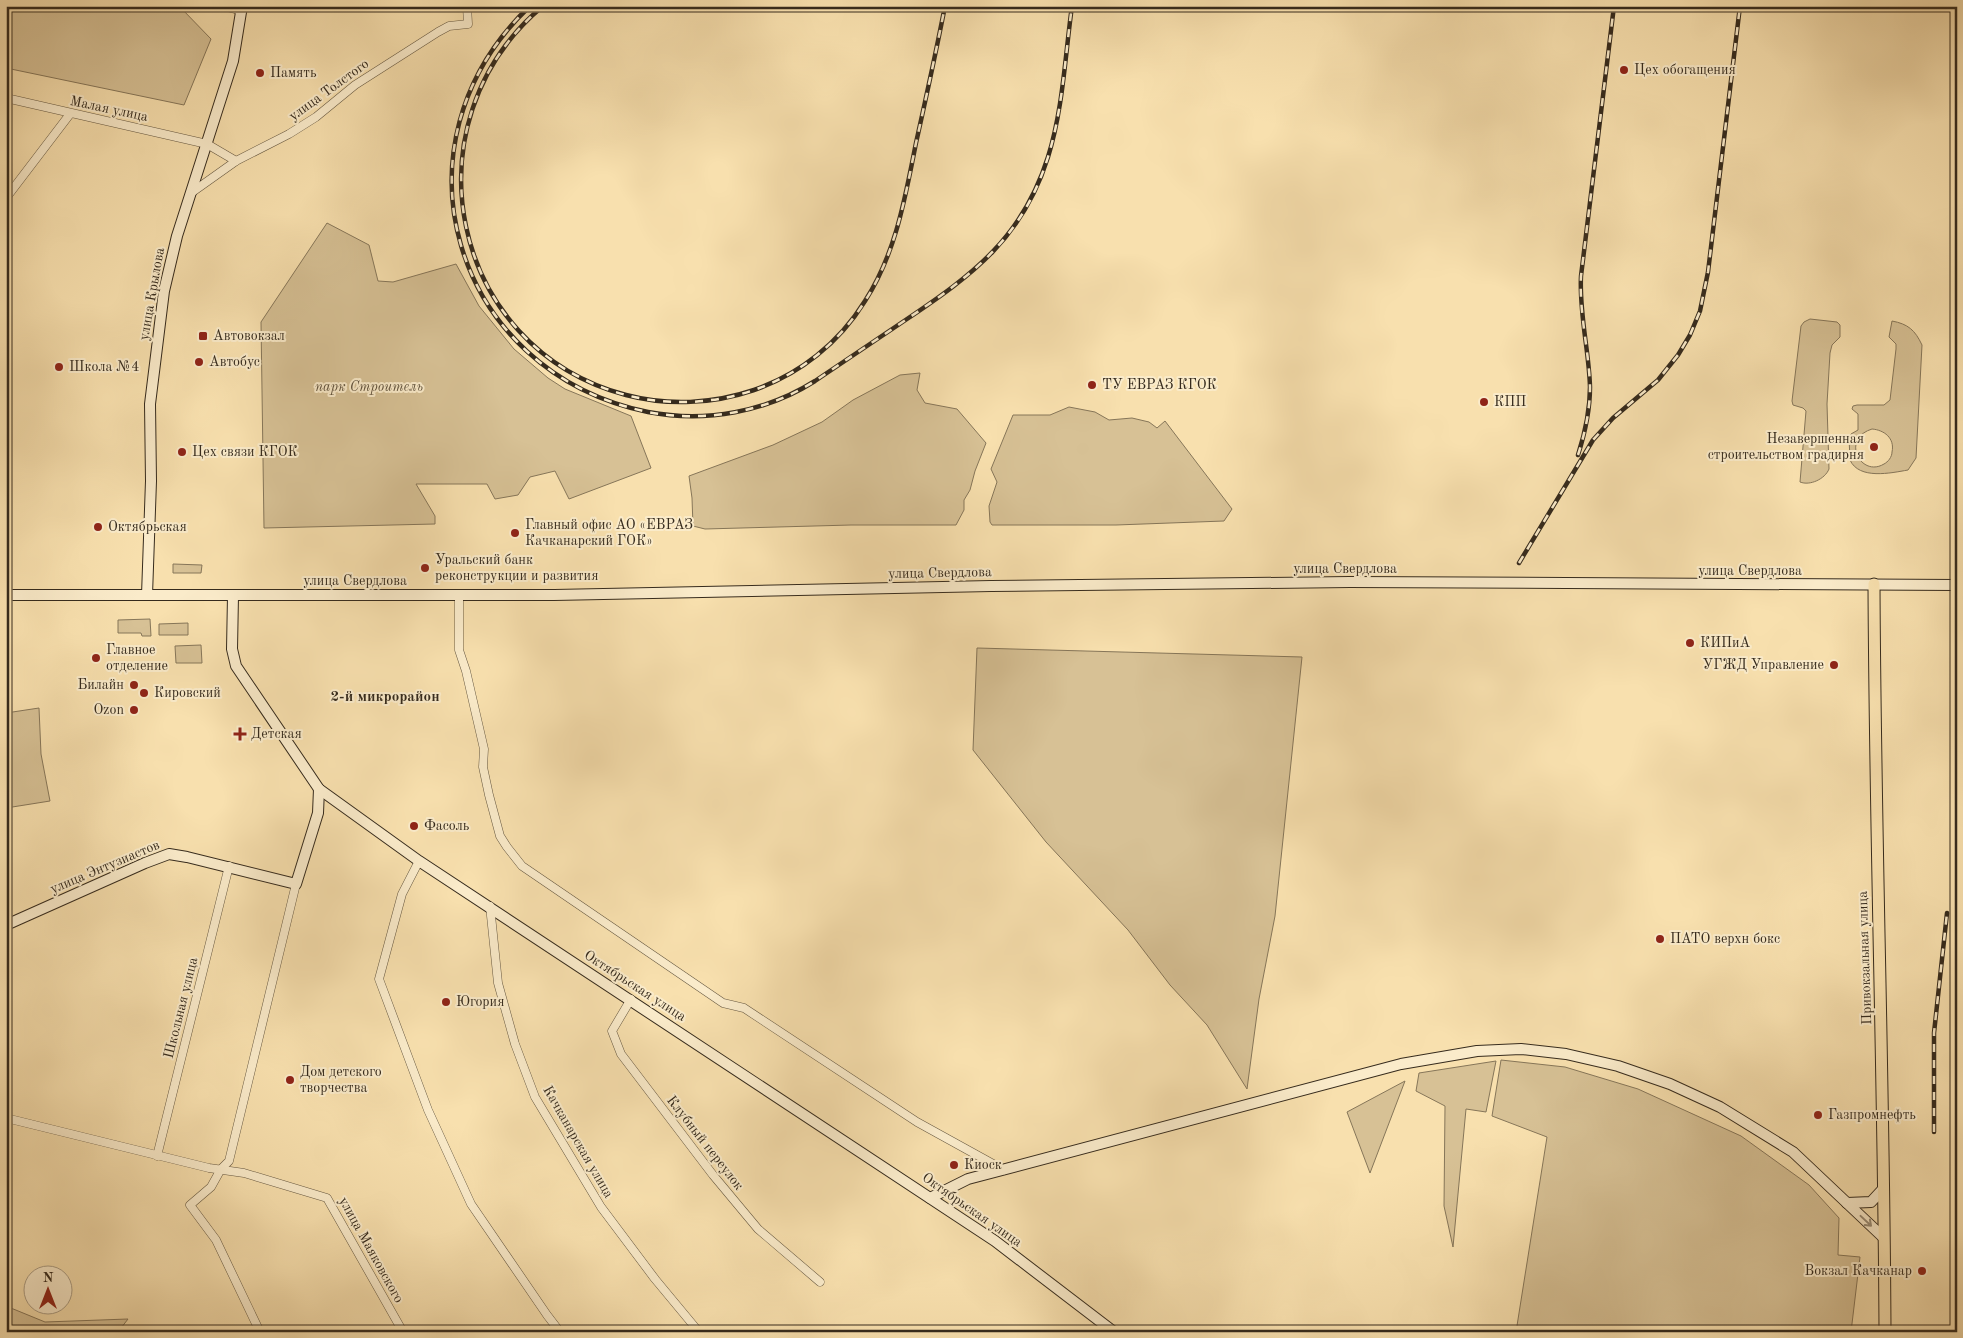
<svg xmlns="http://www.w3.org/2000/svg" width="1963" height="1338" font-family="'Old Standard TT',serif">
<style>
.green{fill:#d7c195;stroke:#867659;fill-rule:evenodd}
.lines{fill:none;stroke-linecap:round;stroke-linejoin:round}
.street-casing{stroke:#665841;stroke-width:9}
.secondary-casing{stroke:#362b1d;stroke-width:12}
.primary-casing{stroke:#362b1d;stroke-width:13}
.street{stroke:#faebca;stroke-width:8}
.secondary{stroke:#faebca;stroke-width:10}
.primary{stroke:#f8e0ae;stroke-width:11}
.rail-casing{stroke:#362b1d;stroke-width:4.5}
.rail{stroke:#faebca;stroke-width:2.5;stroke-dasharray:8;stroke-linecap:butt}
.oneway{stroke:#988b74}
.poi-dot{fill:#8f2418;stroke:#faebca;stroke-width:2}
.labels{text-anchor:middle;dominant-baseline:central;stroke-width:4;stroke-linejoin:round;paint-order:stroke}
.poi-label{font-size:14px;fill:#362b1d;stroke:#faebca;text-anchor:start}
.street-label{font-size:14px;fill:#362b1d;stroke:#faebca}
.park-label{font-size:14px;font-style:italic;fill:#5e503b;stroke:#faebca}
.neighbourhood-label{font-size:15px;font-weight:bold;fill:#362b1d;stroke:#faebca}
</style>
<rect width="100%" height="100%" fill="#f8e0ae"/>
<filter id="stains"><feTurbulence type="fractalNoise" baseFrequency=".004" numOctaves="4"/><feColorMatrix values="0 0 0 0 .2 0 0 0 0 .09 0 0 0 0 .02 0 0 0 .5 -.17"/></filter>
<radialGradient id="worn" r=".72"><stop offset=".6" stop-color="#630" stop-opacity="0"/><stop offset="1" stop-color="#630" stop-opacity=".3"/></radialGradient>
<g class="green">
<polygon points="12,6 178,6 181,8 211,39 184,105 6,68 6,7"/>
<polygon points="327,223 369,245 378,281 393,282 456,264 479,306 514,349 548,378 565,389 631,416 651,468 569,499 555,471 530,477 518,495 495,499 487,484 416,484 435,516 435,524 264,528 261,322"/>
<path d="M1810,319l27,3 3,3v12l-8,8 -2,8 -3,51 2,65c-4,10 -19,17 -29,13l6,-71 -3,-3 -10,-3 -1,-4 9,-75 3,-4z"/>
<path d="M1892,321c16,3 23,9 30,24l-6,113 -8,12c-17,3 -49,10 -58,-10l-1,-23 2,-3 7,-4v-16l-6,-5 1,-3 4,-1h27l6,-5 6,-51v-5l-7,-7zM1872,429c12,1 23,9 20,23 0,5 -4,10 -8,12 -23,14 -44,-25 -12,-35z"/>
<polygon points="920,373 917,390 925,403 957,409 986,443 975,471 970,490 964,500 964,510 956,525 851,525 705,529 693,526 692,498 689,476 773,445 822,422 853,400 900,375"/>
<polygon points="1069,407 1095,412 1109,420 1132,418 1149,422 1157,428 1165,421 1232,509 1224,521 1116,525 992,525 990,522 989,506 997,482 991,469 1013,415 1050,415"/>
<polygon points="173,564 202,565 201,573 173,573"/>
<polygon points="150,619 151,636 142,636 141,633 118,633 118,620"/>
<polygon points="188,623 188,635 159,635 159,624"/>
<polygon points="201,645 202,663 176,663 175,646"/>
<polygon points="977,648 1302,657 1275,916 1259,999 1247,1089 1207,1025 1170,985 1128,930 1046,842 973,750"/>
<polygon points="39,708 41,754 50,801 6,808 6,713"/>
<polygon points="1501,1060 1565,1067 1638,1089 1741,1136 1809,1185 1839,1218 1838,1255 1860,1257 1851,1332 1516,1332 1547,1137 1492,1116"/>
<polygon points="1496,1061 1486,1112 1466,1109 1453,1247 1444,1206 1445,1106 1416,1091 1419,1073"/>
<polygon points="1405,1081 1370,1173 1347,1112"/>
<polygon points="6,1306 45,1322 128,1319 118,1332 6,1332"/>
</g>
<g class="lines">
<defs>
<g id="street">
<polyline points="223,6 242,11"/>
<polyline points="6,98 207,144 236,161"/>
<polyline points="191,193 236,161 289,134 316,117 355,85 438,32 449,26 468,24 467,6"/>
<polyline points="6,198 70,114"/>
<polyline points="459,595 459,650 466,671 484,749 483,767 489,795 500,836 507,847 522,866 723,1003 744,1008 917,1122 1004,1170"/>
<polyline points="419,861 402,894 379,979 428,1110 471,1204 547,1315 560,1332"/>
<polyline points="490,906 498,983 515,1044 535,1097 601,1207 655,1279 699,1332"/>
<polyline points="631,999 612,1031 621,1054 713,1175 758,1229 820,1282"/>
<polyline points="6,1118 209,1168 244,1173 327,1198 403,1332"/>
<polyline points="157,1156 229,866"/>
<polyline points="260,1332 216,1240 190,1205 211,1187 221,1169 229,1161 296,884"/>
</g>
<g id="secondary">
<polyline points="6,595 554,595 991,586 1350,582 1957,585"/>
<polyline points="147,595 151,481 150,404 164,291 177,236 233,61 242,6"/>
<polyline points="233,596 232,649 236,666 319,789 419,861 995,1241 1114,1332"/>
<polyline points="6,925 145,863 169,854 187,857 296,884 318,813 319,789"/>
<polyline points="930,1198 968,1179 1401,1064 1477,1051 1521,1049 1566,1054 1618,1066 1670,1084 1720,1107 1793,1152 1884,1238"/>
<polyline points="1847,1203 1871,1202 1884,1188"/>
</g>
<path id="primary" d="M1874,584c1,250 10,499 11,748"/>
</defs>
<use href="#street" class="street-casing"/>
<use href="#secondary" class="secondary-casing"/>
<use href="#primary" class="primary-casing"/>
<use href="#street" class="street"/>
<use href="#secondary" class="secondary"/>
<use href="#primary" class="primary"/>
<defs>
<g id="rail">
<path d="M530,6c-146,138 -77,366 118,406 58,11 118,0 167,-31 31,-21 61,-41 92,-62 67,-45 116,-82 141,-162 15,-48 17,-101 24,-151"/>
<path d="M543,6c-139,116 -94,342 83,389 42,11 87,9 128,-5 46,-16 85,-47 111,-89 31,-48 40,-103 51,-158 10,-45 20,-91 29,-137"/>
<path d="M1578,455c7,-22 12,-45 12,-68 -1,-37 -11,-73 -9,-111l33,-270"/>
<polyline points="1519,563 1593,440 1613,418 1658,380 1678,355 1690,335 1700,311 1708,272 1740,6"/>
<polyline points="1957,794 1954,851 1957,1272"/>
<polyline points="1934,1132 1934,1033 1947,913"/>
</g>
</defs>
<use href="#rail" class="rail-casing"/>
<use href="#rail" class="rail"/>
</g>
<defs><path id="oneway-shaft" d="M-6 0H5M1.5-3L5.5 0L1.5 3" fill="none" stroke-width="1.6" stroke-linecap="round" stroke-linejoin="round" transform="scale(1.25)"/></defs>
<use class="oneway" href="#oneway-shaft" transform="translate(1866 1221) rotate(43)"/>
<g class="poi-dot">
<circle cx="1624" cy="70" r="5"/>
<circle cx="260" cy="73" r="5"/>
<rect x="198" y="331" width="10" height="10" rx="2.5"/>
<circle cx="199" cy="362" r="5"/>
<circle cx="59" cy="367" r="5"/>
<circle cx="1092" cy="385" r="5"/>
<circle cx="1484" cy="402" r="5"/>
<circle cx="1874" cy="447" r="5"/>
<circle cx="182" cy="452" r="5"/>
<circle cx="98" cy="527" r="5"/>
<circle cx="515" cy="533" r="5"/>
<circle cx="425" cy="568" r="5"/>
<circle cx="1690" cy="643" r="5"/>
<circle cx="96" cy="658" r="5"/>
<circle cx="1834" cy="665" r="5"/>
<circle cx="134" cy="685" r="5"/>
<circle cx="144" cy="693" r="5"/>
<circle cx="134" cy="710" r="5"/>
<path d="M237.5 726.5h5v5h5v5h-5v5h-5v-5h-5v-5h5z"/>
<circle cx="414" cy="826" r="5"/>
<circle cx="1660" cy="939" r="5"/>
<circle cx="446" cy="1002" r="5"/>
<circle cx="290" cy="1080" r="5"/>
<circle cx="1818" cy="1115" r="5"/>
<circle cx="954" cy="1165" r="5"/>
<circle cx="1922" cy="1271" r="5"/>
</g>
<g class="labels">
<g class="poi-label">
<text x="1634" y="70">Цех обогащения</text>
<text x="270" y="73">Память</text>
<text x="213" y="336">Автовокзал</text>
<text x="209" y="362">Автобус</text>
<text x="69" y="367">Школа №4</text>
<text x="1102" y="385">ТУ ЕВРАЗ КГОК</text>
<text x="1494" y="402">КПП</text>
<text x="1864" y="439" text-anchor="end">Незавершенная<tspan x="1864" dy="16">строительством градирня</tspan></text>
<text x="192" y="452">Цех связи КГОК</text>
<text x="525" y="525">Главный офис АО «ЕВРАЗ<tspan x="525" dy="16">Качканарский ГОК»</tspan></text>
<text x="108" y="527">Октябрьская</text>
<text x="435" y="560">Уральский банк<tspan x="435" dy="16">реконструкции и развития</tspan></text>
<text x="1700" y="643">КИПиА</text>
<text x="106" y="650">Главное<tspan x="106" dy="16">отделение</tspan></text>
<text x="1824" y="665" text-anchor="end">УГЖД Управление</text>
<text x="124" y="685" text-anchor="end">Билайн</text>
<text x="154" y="693">Кировский</text>
<text x="124" y="710" text-anchor="end">Ozon</text>
<text x="251" y="734">Детская</text>
<text x="424" y="826">Фасоль</text>
<text x="1670" y="939">ПАТО верхн бокс</text>
<text x="456" y="1002">Югория</text>
<text x="300" y="1072">Дом детского<tspan x="300" dy="16">творчества</tspan></text>
<text x="1828" y="1115">Газпромнефть</text>
<text x="964" y="1165">Киоск</text>
<text x="1912" y="1271" text-anchor="end">Вокзал Качканар</text>
</g>
<g class="street-label">
<text transform="translate(329 90) rotate(-36)">улица Толстого</text>
<text transform="translate(109 109) rotate(12)">Малая улица</text>
<text transform="translate(152 294) rotate(-80)">улица Крылова</text>
<text x="1345" y="569">улица Свердлова</text>
<text x="1750" y="571">улица Свердлова</text>
<text transform="translate(940 573) rotate(-1)">улица Свердлова</text>
<text x="355" y="581">улица Свердлова</text>
<text transform="translate(105 867) rotate(-23)">улица Энтузиастов</text>
<text transform="translate(1865 958) rotate(-92)">Привокзальная улица</text>
<text transform="translate(635 986) rotate(33)">Октябрьская улица</text>
<text transform="translate(181 1008) rotate(-76)">Школьная улица</text>
<text transform="translate(578 1142) rotate(60)">Качканарская улица</text>
<text transform="translate(705 1143) rotate(52)">Клубный переулок</text>
<text transform="translate(972 1210) rotate(35)">Октябрьская улица</text>
<text transform="translate(371 1250) rotate(61)">улица Маяковского</text>
</g>
<g class="park-label">
<text x="369" y="387">парк Строитель</text>
</g>
<g class="neighbourhood-label">
<text x="385" y="697">2-й микрорайон</text>
</g>
</g>
<rect width="1963" height="1338" fill="none" stroke="#f8e0ae" stroke-width="25"/>
<rect x="8" y="8" width="1948" height="1323" fill="none" stroke="#362b1d" stroke-width="2.5"/>
<rect x="12" y="12" width="1938" height="1313" fill="none" stroke="#362b1d"/>
<g transform="translate(48 1290)"><circle r="24" fill="#faebca" stroke="#ac9e85"/>
<path d="M0-4L9 19L0 12L-9 19Z" fill="#8f2418"/>
<text y="-8" font-size="14" font-weight="bold" text-anchor="middle" fill="#362b1d">N</text>
</g>
<rect width="100%" height="100%" filter="url(#stains)"/>
<rect width="100%" height="100%" fill="url(#worn)"/>
</svg>
